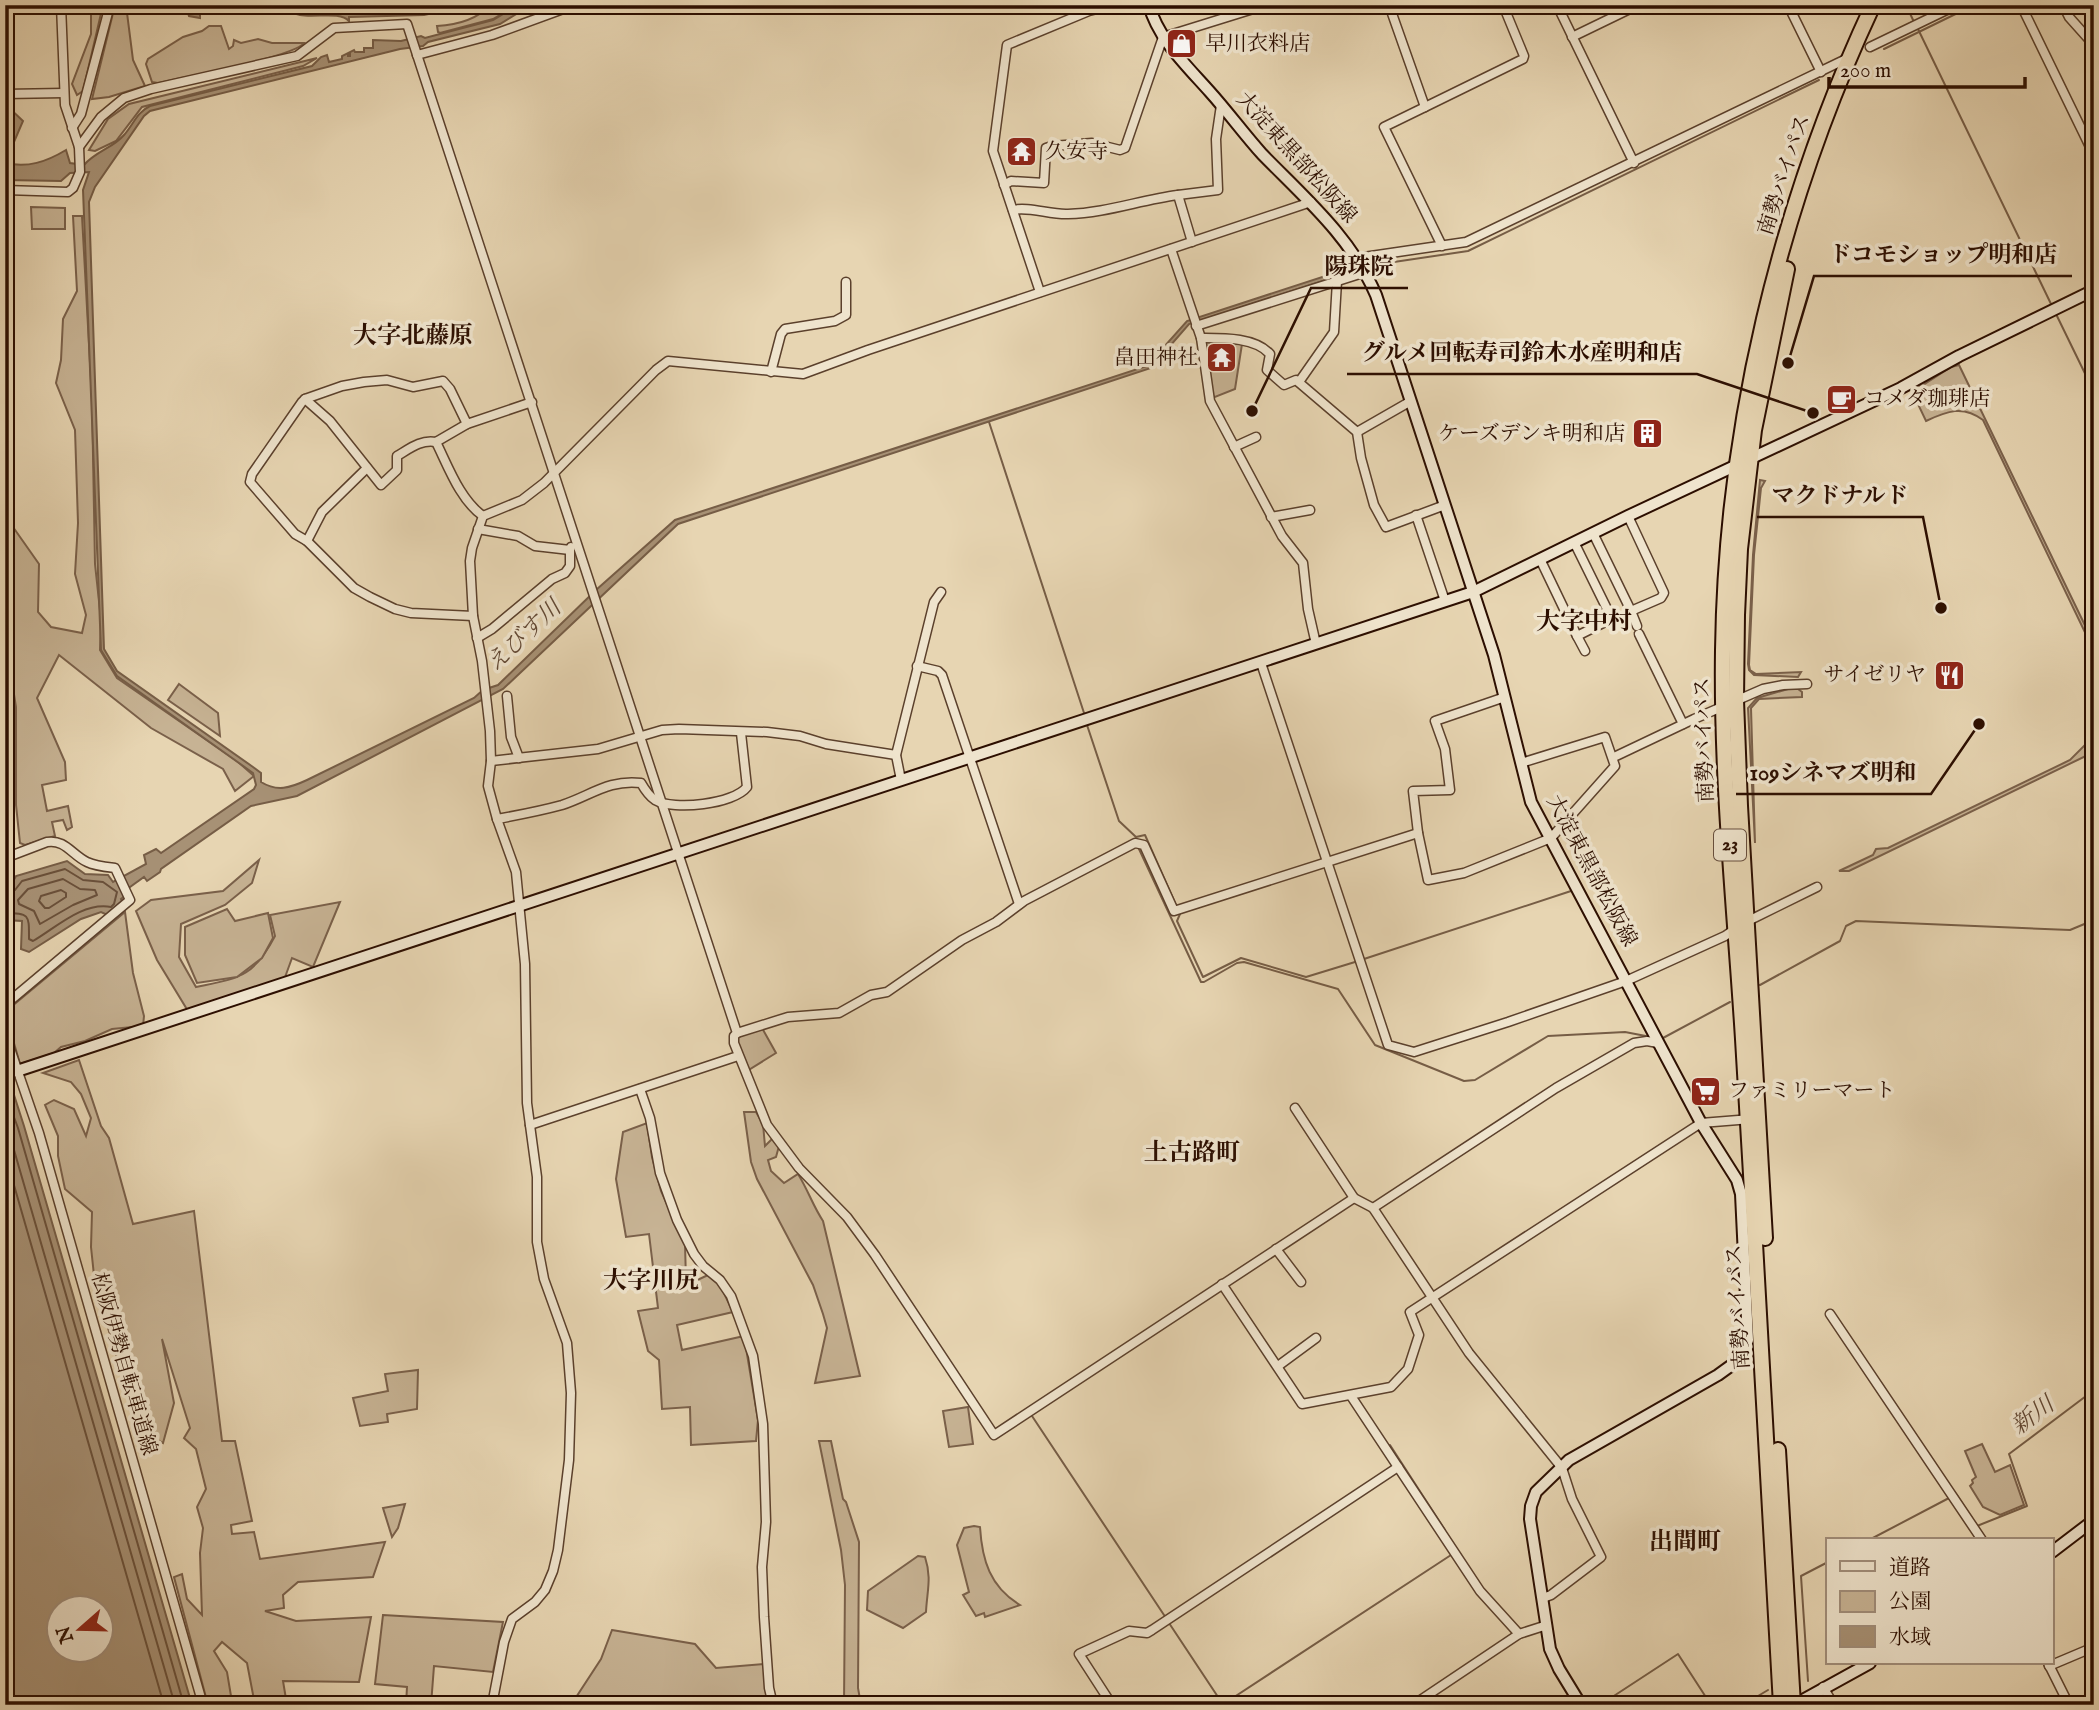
<svg xmlns="http://www.w3.org/2000/svg" width="2099" height="1710" font-family="'IM FELL English','Noto Serif JP',serif">
<style>
.green{fill:#c7b394;stroke:#7a604a;stroke-width:2}
.water{fill:#a79175;stroke:#765d46;stroke-width:2;fill-rule:evenodd}
.lines{fill:none;stroke-linecap:round;stroke-linejoin:round}
.shore{stroke:#6a503a;stroke-width:2}
.stream{stroke:#765d46;stroke-width:2}
.street-casing{stroke:#5b402c;stroke-width:11}
.secondary-casing{stroke:#2c0e00;stroke-width:14}
.highway-casing{stroke:#2c0e00;stroke-width:18}
.street{stroke:#efe4cd;stroke-width:8}
.secondary{stroke:#efe4cd;stroke-width:10}
.highway{stroke:#e7d5b2;stroke-width:14}
.labels{text-anchor:middle;dominant-baseline:central;stroke-width:7;stroke-linejoin:round;paint-order:stroke}
.shield{fill:#efe4cd;stroke:#664e3e;stroke-width:2}
.shield-label{font-size:19px;font-weight:bold;fill:#2c0e00}
.poi-label{font-size:21px;fill:#2c0e00;stroke:#efe4cd;text-anchor:start}
.street-label{font-size:21px;fill:#2c0e00;stroke:#efe4cd}
.water-label{font-size:23px;font-style:italic;fill:#634935;stroke:#efe4cd}
.quarter-label{font-size:24px;font-weight:bold;fill:#2c0e00;stroke:#efe4cd}
.leader{fill:none;stroke:#2c0e00;stroke-width:2.5}
.callout-dot{fill:#2c0e00;stroke:#efe4cd;stroke-width:2.5}
.callout-label{font-size:23px;text-anchor:middle;font-weight:bold;fill:#2c0e00;stroke:#efe4cd;stroke-width:7;stroke-linejoin:round;paint-order:stroke}
</style>
<rect width="100%" height="100%" fill="#e7d5b2"/>
<filter id="stains"><feTurbulence type="fractalNoise" baseFrequency=".00286" numOctaves="4"/><feColorMatrix values="0 0 0 0 .2 0 0 0 0 .09 0 0 0 0 .02 0 0 0 .5 -.17"/></filter>
<radialGradient id="worn" r=".72"><stop offset=".6" stop-color="#630" stop-opacity="0"/><stop offset="1" stop-color="#630" stop-opacity=".3"/></radialGradient>
<g class="green">
<polygon points="91,5 103,5 83,91 77,95 72,84 91,34"/>
<polygon points="115,5 126,5 133,60 145,86 109,97 92,99"/>
<path d="M491,5h26l-24,14 -53,14 -2,-1 -1,-6c20,-1 40,-7 54,-21z"/>
<path d="M209,26h12l8,23 4,-3 1,-6 7,3 17,-4 14,4h32c-10,14 -122,34 -146,40l-6,-1 -6,-18 2,-5 35,-22 19,-6z"/>
<polygon points="317,58 303,66 142,107 116,141 95,151 89,150 108,119 129,104"/>
<polygon points="31,207 65,208 65,229 32,229"/>
<polygon points="73,216 82,216 92,400 95,564 101,620 100,650 117,678 237,761 254,776 235,791 223,769 151,728 59,655 37,698 65,762 66,780 42,785 47,811 68,806 72,827 67,830 63,820 52,822 55,836 25,845 20,843 16,805 16,707 5,637 5,372 11,373 13,527 39,564 38,612 51,627 82,633 86,615 75,574 78,523 75,430 56,383 61,360 63,319 77,291"/>
<polygon points="1224,340 1242,344 1235,389 1215,397 1210,394 1204,341 1218,342 1213,345 1212,358 1215,366 1222,367 1230,363 1231,358 1222,347"/>
<path d="M1959,365l135,279 -2,3 -109,-227c-20,-15 -36,-9 -57,1l-10,-21 4,-13 31,-20z"/>
<polygon points="1760,480 1765,481 1761,488 1754,555 1749,665 1750,670 1756,674 1801,672 1798,677 1754,675 1749,670 1748,664 1753,555"/>
<polygon points="179,684 218,713 220,736 168,700"/>
<polygon points="1788,689 1798,689 1802,692 1802,697 1759,699 1751,708 1755,843 1748,708 1757,698"/>
<polygon points="2094,722 2094,752 1849,871 1839,871 1873,855 1876,849 1888,848 2070,760 2088,742"/>
<path d="M259,860l-7,23 -27,22 -44,19 -2,33 17,30c43,-9 57,-9 79,-51l-5,-21 70,-13 -27,65 -21,-9 -8,22 -96,31 -31,-51 -21,-49 15,-11 72,-9z"/>
<polygon points="227,909 235,921 268,913 273,938 262,958 237,977 197,983 185,955 185,927"/>
<polygon points="125,912 133,973 144,1016 143,1026 112,1029 85,1041 61,1047 54,1053 20,1064 5,1012"/>
<polygon points="762,1028 776,1053 747,1071 737,1040 739,1036"/>
<polygon points="79,1060 101,1126 109,1138 133,1224 194,1211 222,1441 235,1441 252,1521 231,1525 232,1534 254,1532 260,1559 385,1542 373,1577 298,1582 283,1595 284,1608 265,1611 296,1621 371,1617 359,1682 283,1681 287,1705 255,1705 247,1663 222,1642 214,1651 227,1672 231,1696 245,1705 208,1705 174,1577 182,1574 187,1599 202,1615 200,1553 203,1528 197,1507 206,1489 196,1449 184,1438 190,1428 162,1339 174,1403 163,1443 145,1434 137,1396 128,1394 95,1285 91,1247 92,1212 65,1189 58,1156 58,1136 45,1105 54,1100 74,1109 86,1136 91,1118 81,1094 71,1082 43,1073"/>
<path d="M744,1112h12l7,12 2,22 7,-7 7,7 -3,11 -8,3 3,11 13,12 14,-9c10,16 15,32 25,47l37,155 -45,7 12,-55 -4,-14 -10,-29 -56,-106 -6,-17z"/>
<polygon points="647,1123 652,1157 661,1191 685,1244 686,1280 689,1284 708,1275 720,1285 733,1312 677,1325 682,1350 744,1336 758,1420 756,1441 691,1445 690,1407 662,1409 659,1360 648,1351 638,1311 658,1308 649,1234 626,1237 616,1179 623,1132"/>
<polygon points="418,1370 417,1409 387,1414 388,1422 360,1426 353,1398 388,1391 385,1374"/>
<polygon points="968,1407 973,1444 949,1447 943,1411"/>
<polygon points="819,1441 831,1441 843,1499 846,1502 859,1542 858,1688 861,1705 844,1705 845,1585 841,1550"/>
<polygon points="1982,1444 1995,1472 2010,1465 2024,1505 2000,1515 1983,1507 1970,1486 1973,1483 1972,1480 1976,1477 1965,1451"/>
<polygon points="405,1504 398,1528 392,1537 383,1508"/>
<path d="M974,1526l6,1c2,33 10,60 40,78l-35,12 -1,-4 -8,3 -13,-21 6,-3 -12,-47 7,-17z"/>
<path d="M918,1556l7,1c7,21 2,34 1,55l-23,16 -36,-18 1,-19z"/>
<polygon points="383,1615 503,1622 493,1672 434,1666 431,1705 406,1705 407,1687 375,1684"/>
<polygon points="612,1630 695,1644 716,1668 764,1664 767,1705 571,1705 601,1659"/>
</g>
<g class="water">
<polygon points="139,5 200,5 200,18 189,16 188,13"/>
<path d="M280,5h189l-45,10 -75,2v4c-9,-10 -34,-3 -49,-6 -7,-1 -14,-6 -20,-10z"/>
<path d="M518,5h13l-31,19 -72,18 -5,4 -23,3 -250,62 -6,5 -49,71 -6,15 15,447 13,22 136,96 8,6v9c16,10 29,6 46,-2l167,-82 9,-8 15,-5 98,-95 79,-70 472,-154 40,-45 169,-55 1,4 -168,54 -38,44 -473,156 -175,165 -206,107 -46,10 -90,63 -1,3 -13,9 -3,-4 -14,10h-4v8l-5,4 3,6 -14,11 -9,-4 -20,7 -52,33 -8,-3 1,-28 -17,-1v-32l6,-3 5,-9 51,-15 18,13 23,1 5,7 33,-18 -2,-9 12,-6 5,4 93,-64 2,-4 -3,-12 -136,-97 -16,-26 -18,-460 6,-18 -19,1 -9,8 -56,-1v-17c23,5 41,-1 61,-13l4,13 14,2c12,-14 29,-17 40,-30 9,-10 13,-23 26,-29l162,-40 9,-9 6,-2 2,7 13,-3v-3l6,-3v3h2v-4l4,-2 1,2h9v-4h9v-8l28,1 20,-5 4,2 68,-18z"/>
<polygon points="5,104 23,121 14,142 5,154"/>
<path d="M5,1067l19,59 168,579h-187zM102,1608v42h-42v-42z"/>
</g>
<g class="lines">
<g class="shore">
<path d="M294,5c14,8 27,2 41,3 4,1 8,2 12,3l93,-6"/>
<polygon points="63,879 80,889 95,890 97,895 73,905 40,924 34,911 19,904 18,900 28,889"/>
<polygon points="61,890 66,893 66,897 49,908 45,908 39,901 41,896"/>
<path d="M5,893l10,-3 7,-9 43,-12 18,11 20,2 14,10 -3,12 -3,3c-29,-5 -54,20 -78,34l-4,-2c0,-24 1,-26 -24,-26"/>
<polyline points="5,1093 18,1128 184,1705"/>
<polyline points="5,1119 175,1705"/>
<polyline points="5,1154 164,1705"/>
</g>
<g class="stream">
<polyline points="1906,5 1914,22"/>
<polyline points="1917,27 2052,306"/>
<polyline points="1884,49 1974,5"/>
<polyline points="1367,266 1468,251 1819,80"/>
<polyline points="2056,314 2094,392"/>
<polyline points="989,422 1085,716"/>
<polyline points="1087,725 1119,821 1136,837 1145,835 1176,905"/>
<polyline points="1139,849 1201,982 1204,982 1237,963 1244,962 1338,989 1375,1045 1464,1081 1475,1080 1548,1036 1625,1032 1651,1037"/>
<polyline points="1180,914 1177,921 1203,977 1241,958 1306,977 1355,962"/>
<polyline points="1364,959 1571,891"/>
<polyline points="1760,985 1840,941 1846,926 1856,921 2070,930 2094,920"/>
<polyline points="1663,1038 1730,1002"/>
<polyline points="1032,1416 1166,1618"/>
<polyline points="1390,1445 1445,1530"/>
<polyline points="1956,1494 1972,1518"/>
<polyline points="1977,1526 2027,1506 2009,1454 2094,1390"/>
<polyline points="1869,1540 1949,1498"/>
<polyline points="1169,1623 1222,1703"/>
<polyline points="1808,1681 1801,1576 1828,1562"/>
<polyline points="1222,1705 1451,1555"/>
<polyline points="1600,1705 1678,1654 1711,1705"/>
<polyline points="1743,1705 1768,1690"/>
</g>
<defs>
<g id="street">
<polyline points="1389,5 1425,107 1384,127 1442,246"/>
<polyline points="1557,5 1634,163"/>
<polyline points="1788,5 1821,72"/>
<polyline points="2021,5 2094,155"/>
<polyline points="2063,5 2069,17 2094,45"/>
<polyline points="1572,37 1638,5"/>
<polyline points="1870,47 1957,5"/>
<polyline points="417,55 492,35 574,5"/>
<polyline points="5,94 64,93"/>
<polyline points="1425,107 1523,59 1524,56 1503,5"/>
<polyline points="72,128 81,114 110,5"/>
<polyline points="79,147 101,117 124,98 151,89 297,56 334,28 407,24 737,1033 734,1036 734,1043 767,1125 799,1168 847,1217 875,1255 994,1435 1354,1198"/>
<polyline points="1004,185 1011,181 1044,183 1046,148 1052,146 1092,143 1120,150 1125,148 1163,37 1266,5"/>
<polyline points="5,190 68,192 73,188 80,172 79,147 65,105 61,5"/>
<polyline points="1178,195 1218,190 1216,139 1221,105"/>
<path d="M1013,210c15,-4 38,5 55,4 38,-1 72,-14 110,-19l14,47"/>
<polyline points="1171,249 1201,338 1210,401 1282,536 1303,563 1308,609 1316,644"/>
<polyline points="1357,258 1466,242 1844,60"/>
<polyline points="1040,292 993,151 1007,45 1089,11 1113,5"/>
<polyline points="1196,326 1366,272"/>
<path d="M1201,338c21,0 54,-1 69,16l-3,16 17,15 12,-5 61,52 4,26 13,47 12,22 59,-22"/>
<polyline points="771,372 781,334 785,329 835,321 846,315 846,282"/>
<polyline points="1299,382 1334,332 1337,281"/>
<path d="M305,399l25,22 51,64 16,-15v-14c12,-7 24,-17 39,-14l31,-18 65,-22"/>
<polyline points="467,424 450,389 443,381 413,387 387,380 364,382 342,386 305,399 302,402 252,474 250,482 295,534 307,541 354,588 370,597 395,609 411,613 473,616"/>
<polyline points="1357,432 1411,401"/>
<path d="M436,442c12,24 24,58 47,74"/>
<polyline points="1234,447 1256,437"/>
<polyline points="1416,515 1445,601"/>
<polyline points="1271,517 1310,510"/>
<polyline points="478,529 518,536 535,546 570,550 571,547"/>
<polyline points="1593,533 1631,611 1661,598 1664,593 1628,516"/>
<polyline points="307,541 322,512 367,468"/>
<polyline points="1540,559 1577,636 1609,620 1610,615 1574,542"/>
<polyline points="1631,611 1637,626"/>
<polyline points="1639,634 1683,724"/>
<polyline points="1577,636 1585,651"/>
<polyline points="477,638 492,629 552,579 565,573 570,566 570,550"/>
<polyline points="1261,663 1388,1045 1414,1052 1508,1022 1626,981 1725,936 1735,929"/>
<polyline points="917,666 938,671 942,675 1019,904"/>
<polyline points="507,696 511,737 519,758"/>
<polyline points="1505,697 1435,721 1445,749 1450,790 1413,791 1418,833 1428,880 1464,873 1551,838 1615,766 1605,737 1521,763"/>
<polyline points="1614,757 1694,719 1763,689 1783,685 1807,684"/>
<polyline points="491,761 598,749 662,730 679,729 767,732 800,736 826,744 896,755"/>
<polyline points="901,780 896,755 934,602 941,592"/>
<path d="M497,819c22,-4 43,-8 65,-14 28,-9 47,-26 79,-22 4,7 8,13 14,17 19,11 79,4 92,-13l-6,-54"/>
<path d="M5,858l42,-16c18,-3 25,13 40,20 8,4 19,5 28,6l15,32 -125,105"/>
<polyline points="5,871 5,873"/>
<polyline points="1746,922 1817,887"/>
<polyline points="737,1033 788,1017 839,1013 871,995 887,992 962,940 996,922 1024,901 1135,843 1144,845 1174,911 1418,833"/>
<polyline points="5,1034 39,1133 203,1705"/>
<polyline points="640,1089 650,1118 660,1173 677,1220 694,1254 703,1266 720,1280 731,1296 753,1356 763,1424 766,1522 762,1567 764,1617 769,1688 773,1705"/>
<polyline points="1295,1108 1354,1198 1373,1208 1469,1353 1562,1468 1572,1499 1601,1557 1551,1595 1543,1598"/>
<polyline points="530,1125 738,1056"/>
<polyline points="1373,1208 1556,1088 1634,1043 1647,1041 1658,1043"/>
<polyline points="1276,1249 1301,1282"/>
<polyline points="1222,1284 1302,1404 1391,1387 1408,1369 1419,1335 1410,1312 1701,1123 1751,1119"/>
<polyline points="1830,1314 1982,1540"/>
<polyline points="1278,1366 1316,1338"/>
<polyline points="1351,1396 1480,1591 1519,1634"/>
<polyline points="2048,1663 2069,1705"/>
<polyline points="2049,1666 2094,1647"/>
<polyline points="1823,1687 1834,1705"/>
<polyline points="492,1705 504,1642 512,1619 535,1602 545,1590 553,1571 558,1550 569,1460 571,1393 567,1343 544,1279 537,1242 537,1177 527,1103 525,964 516,872 497,819 488,786 491,761 490,731 482,661 473,616 470,561 472,548 483,516 522,500 544,483 656,370 668,361 803,374 868,350 1311,202"/>
<polyline points="1112,1705 1079,1654 1129,1631 1147,1633 1152,1630 1398,1467"/>
<polyline points="1413,1705 1519,1634 1547,1625"/>
</g>
<g id="secondary">
<path d="M1149,5c9,34 38,61 61,87 18,20 34,42 52,62 43,44 89,83 114,141l118,360 37,147 170,321 36,57 4,14 7,146 -12,22 -18,13 -149,85 -33,32 -5,14 -1,13 20,130 9,20 22,36"/>
<polyline points="17,1071 1473,592 1628,516 1901,388 1959,356 2094,290"/>
<polyline points="2052,1552 2094,1520"/>
<polyline points="1794,1705 1870,1663"/>
</g>
<g id="highway">
<polyline points="1765,1238 1740,806 1736,700 1737,615 1740,549 1754,430 1787,269"/>
<polyline points="1778,1450 1793,1705"/>
<path d="M1781,1705c-11,-222 -25,-444 -38,-666 -8,-129 -22,-259 -20,-389 3,-222 56,-444 150,-645"/>
</g>
</defs>
<use href="#street" class="street-casing"/>
<use href="#secondary" class="secondary-casing"/>
<use href="#highway" class="highway-casing"/>
<use href="#street" class="street"/>
<use href="#secondary" class="secondary"/>
<use href="#highway" class="highway"/>
</g>
<defs>
<symbol id="shop-square" viewBox="-11 -11 22 22"><rect x="-9" y="-9" width="18" height="18" rx="4" fill="#8f2418" stroke="#efe4cd"/><path d="M-5-2.5h2.3a2.7 3.5 0 0 1 5.4 0H5L5.5 6h-11ZM-1.5-2.5h3a1.5 2.3 0 0 0-3 0Z" fill="#fff"/></symbol>
<symbol id="temple-square" viewBox="-11 -11 22 22"><rect x="-9" y="-9" width="18" height="18" rx="4" fill="#8f2418" stroke="#efe4cd"/><path d="M0-6L5-2H3V0L6.5 2.5H4V6H1.5V3h-3V6H-4V2.5H-6.5L-3 0V-2H-5Z" fill="#fff"/></symbol>
<symbol id="cafe-square" viewBox="-11 -11 22 22"><rect x="-9" y="-9" width="18" height="18" rx="4" fill="#8f2418" stroke="#efe4cd"/><path d="M-5.5-4.5H6V0H3Q3 3.5 0 3.5H-2.5Q-5.5 3.5-5.5 0ZM3-3.2v2h1.7v-2ZM-6 4.5H4V6H-6Z" fill="#fff"/></symbol>
<symbol id="building-square" viewBox="-11 -11 22 22"><rect x="-9" y="-9" width="18" height="18" rx="4" fill="#8f2418" stroke="#efe4cd"/><path d="M-4-6H4V6H1V3H-1V6H-4ZM-2.5-4.3h1.7v1.8h-1.7ZM.8-4.3h1.7v1.8H.8ZM-2.5-1h1.7V.8h-1.7ZM.8-1h1.7V.8H.8Z" fill="#fff"/></symbol>
<symbol id="restaurant-square" viewBox="-11 -11 22 22"><rect x="-9" y="-9" width="18" height="18" rx="4" fill="#8f2418" stroke="#efe4cd"/><path d="M-5-6h1v4h1v-4h1v4h1v-4h1v5L-1.5 .5V6h-2V.5L-5-1ZM5-6V6H3V1.5H1.5Q1.5-4 5-6Z" fill="#fff"/></symbol>
<symbol id="supermarket-square" viewBox="-11 -11 22 22"><rect x="-9" y="-9" width="18" height="18" rx="4" fill="#8f2418" stroke="#efe4cd"/><path d="M-6-5.5h2.5l.6 2H6L4.5 2H-2.5L-4.4-4H-6ZM-1.5 3.2a1.3 1.3 0 1 0 .1 0ZM3 3.2a1.3 1.3 0 1 0 .1 0Z" fill="#fff"/></symbol>
</defs>
<g fill-rule="evenodd">
<use href="#shop-square" x="1164" y="26" width="35" height="35"/>
<use href="#temple-square" x="1004" y="134" width="35" height="35"/>
<use href="#temple-square" x="1204" y="340" width="35" height="35"/>
<use href="#cafe-square" x="1824" y="382" width="35" height="35"/>
<use href="#building-square" x="1630" y="416" width="35" height="35"/>
<use href="#restaurant-square" x="1932" y="658" width="35" height="35"/>
<use href="#supermarket-square" x="1688" y="1074" width="35" height="35"/>
</g>
<g class="labels">
<rect class="shield" x="1714" y="829.5" width="32" height="31" rx="5"/>
<g class="shield-label">
<text x="1730" y="845">23</text>
</g>
<g class="poi-label">
<text x="1205" y="44">早川衣料店</text>
<text x="1045" y="152">久安寺</text>
<text x="1198" y="358" text-anchor="end">畠田神社</text>
<text x="1864" y="399">コメダ珈琲店</text>
<text x="1625" y="434" text-anchor="end">ケーズデンキ明和店</text>
<text x="1926" y="675" text-anchor="end">サイゼリヤ</text>
<text x="1728" y="1091">ファミリーマート</text>
</g>
<g class="street-label">
<text transform="translate(1296 158) rotate(48)">大淀東黒部松阪線</text>
<text transform="translate(1785 175) rotate(-72)">南勢バイパス</text>
<text transform="translate(1705 740) rotate(-92)">南勢バイパス</text>
<text transform="translate(1591 871) rotate(62)">大淀東黒部松阪線</text>
<text transform="translate(1739 1307) rotate(-94)">南勢バイパス</text>
<text transform="translate(123 1364) rotate(74)">松阪伊勢自転車道線</text>
</g>
<g class="water-label">
<text transform="translate(524 636) rotate(-43)">えびす川</text>
<text transform="translate(2033 1416) rotate(-37)">新川</text>
</g>
<g class="quarter-label">
<text x="413" y="336">大字北藤原</text>
<text x="1584" y="622">大字中村</text>
<text x="1192" y="1153">土古路町</text>
<text x="651" y="1281">大字川尻</text>
<text x="1685" y="1542">出間町</text>
</g>
</g>
<path class="leader" d="M1788 363L1814 276H2072M1252 411L1311 288H1408M1813 413L1697 374H1347M1941 608L1923 517H1757M1979 724L1931 794H1736"/>
<g class="callout-dot">
<circle cx="1788" cy="363" r="7"/>
<circle cx="1252" cy="411" r="7"/>
<circle cx="1813" cy="413" r="7"/>
<circle cx="1941" cy="608" r="7"/>
<circle cx="1979" cy="724" r="7"/>
</g>
<g class="callout-label">
<text x="1943" y="262">ドコモショップ明和店</text>
<text x="1359" y="274">陽珠院</text>
<text x="1522" y="360">グルメ回転寿司鈴木水産明和店</text>
<text x="1840" y="503">マクドナルド</text>
<text x="1833" y="780">109シネマズ明和</text>
</g>
<rect width="2099" height="1710" fill="none" stroke="#e7d5b2" stroke-width="28"/>
<rect x="7" y="7" width="2085" height="1696" fill="none" stroke="#2c0e00" stroke-width="3.5"/>
<rect x="14" y="14" width="2071" height="1682" fill="none" stroke="#2c0e00" stroke-width="2"/>
<rect x="1826" y="1538" width="228" height="126" fill="#efe4cd" stroke="#a18e7b" stroke-width="2"/>
<rect x="1840" y="1561" width="35" height="10" fill="#efe4cd" stroke="#a18e7b" stroke-width="2"/>
<text x="1889" y="1574" font-size="21" fill="#2c0e00">道路</text>
<rect x="1840" y="1591" width="35" height="21" fill="#c7b394" stroke="#a18e7b" stroke-width="2"/>
<text x="1889" y="1608" font-size="21" fill="#2c0e00">公園</text>
<rect x="1840" y="1626" width="35" height="21" fill="#a79175" stroke="#a18e7b" stroke-width="2"/>
<text x="1889" y="1644" font-size="21" fill="#2c0e00">水域</text>
<g transform="translate(80 1629) rotate(250)"><circle r="33" fill="#efe4cd" stroke="#a18e7b" stroke-width="2"/>
<path d="M0-5L12 26L0 18L-12 26Z" fill="#8f2418"/>
<text y="-10" font-size="19" font-weight="bold" text-anchor="middle" fill="#2c0e00">N</text>
</g>
<path d="M1829 77v10h196v-10" fill="none" stroke="#2c0e00" stroke-width="3.5"/>
<text x="1840" y="77" font-size="21" fill="#2c0e00" stroke="#efe4cd" stroke-width="5" paint-order="stroke">200 m</text>
<rect width="100%" height="100%" filter="url(#stains)"/>
<rect width="100%" height="100%" fill="url(#worn)"/>
</svg>
